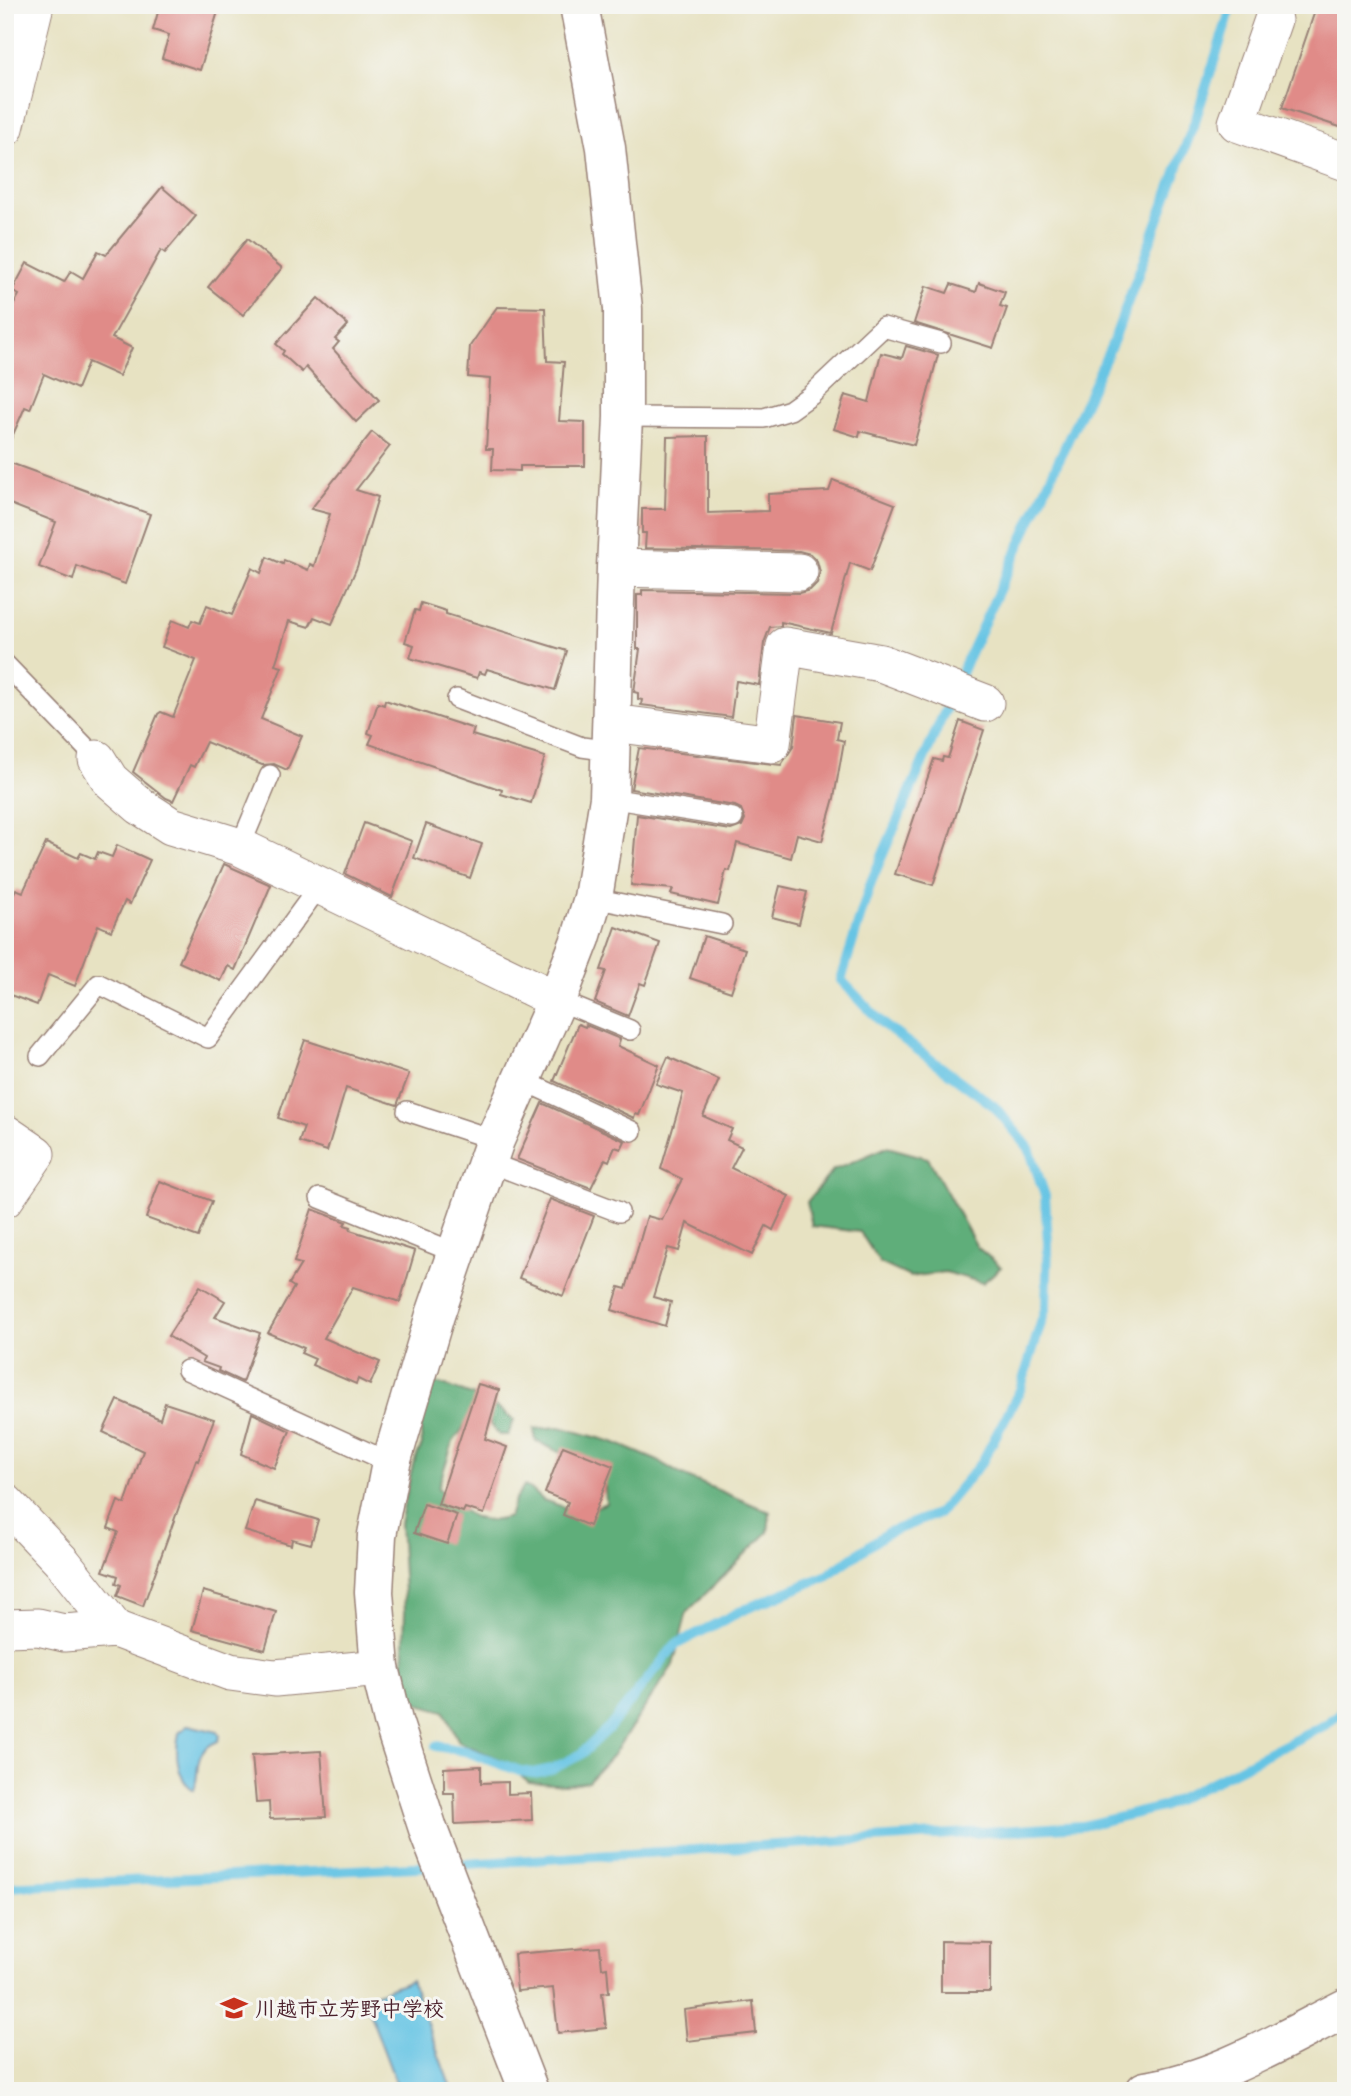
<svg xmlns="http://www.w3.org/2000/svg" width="1351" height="2096" font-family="'Patrick Hand','Klee One',sans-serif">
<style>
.forest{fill:#5fae7a;stroke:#546652;stroke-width:2}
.water{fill:#66c4e4;stroke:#587288;stroke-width:2}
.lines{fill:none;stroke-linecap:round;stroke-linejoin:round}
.stream{stroke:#66c4e4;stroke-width:10}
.building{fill:#e08b88}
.service-casing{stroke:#988076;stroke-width:22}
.minor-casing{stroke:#988076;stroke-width:39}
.tertiary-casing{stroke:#988076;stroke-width:41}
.service{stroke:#fff;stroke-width:19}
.minor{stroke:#fff;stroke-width:37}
.tertiary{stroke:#fff;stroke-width:38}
.labels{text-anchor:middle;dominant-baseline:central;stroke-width:6;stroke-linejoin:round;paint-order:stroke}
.poi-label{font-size:21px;font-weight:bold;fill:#4a1f2b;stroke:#f6f6f2;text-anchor:start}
</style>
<rect width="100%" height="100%" fill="#f6f6f2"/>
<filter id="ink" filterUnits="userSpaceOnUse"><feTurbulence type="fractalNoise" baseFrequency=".0143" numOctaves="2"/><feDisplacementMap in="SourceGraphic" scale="14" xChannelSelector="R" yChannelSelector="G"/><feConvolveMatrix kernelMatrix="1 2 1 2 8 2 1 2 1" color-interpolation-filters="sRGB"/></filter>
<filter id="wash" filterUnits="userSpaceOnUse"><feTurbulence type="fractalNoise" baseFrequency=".00686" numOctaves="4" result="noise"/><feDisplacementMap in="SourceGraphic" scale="28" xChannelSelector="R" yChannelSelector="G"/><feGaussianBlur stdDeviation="1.57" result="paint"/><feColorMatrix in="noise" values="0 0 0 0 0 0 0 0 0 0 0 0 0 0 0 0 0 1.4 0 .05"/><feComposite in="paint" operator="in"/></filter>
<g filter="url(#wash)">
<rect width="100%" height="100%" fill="#e7e2c2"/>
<g class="forest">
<polygon points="887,1147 928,1158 977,1247 1001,1267 983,1283 945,1272 910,1277 880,1263 860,1232 812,1226 807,1202 833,1170"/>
<path d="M429,1381c30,9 61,18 85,39l-6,15h-9l-11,-14 -16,-5 -19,26 -15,46c23,21 38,41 71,29l5,-15 10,-16 7,3 12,11 39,13 24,-10 -2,-30 -68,-32 -2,-12 26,-2 53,15 45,19 24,14 88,37 -2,20 -81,80 -14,53 -61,91 -24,25 -23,4 -36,-3 -27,-22 -43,-18 -15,-31 -28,-8 -13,-26 2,-66 -5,-88 13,-59 9,-19 -2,-26z"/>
</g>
<g class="water">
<path d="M188,1725l30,7 2,4 -2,5c-27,11 -17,29 -24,49 -18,-10 -19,-39 -15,-57z"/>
<polygon points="411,1980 452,2091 399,2091 364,1998"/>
</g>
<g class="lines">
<g class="stream">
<polyline points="436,1746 465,1751 520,1771 533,1773 552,1769 580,1755 609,1728 675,1645 743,1610 826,1576 887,1533 939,1513 982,1462 1020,1390 1046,1307 1048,1243 1045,1196 1029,1148 994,1106 884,1025 841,980 871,882 965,664 1113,342 1196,118 1232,5"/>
<polyline points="450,1865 1082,1826 1162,1807 1325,1725 1346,1709"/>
<polyline points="5,1887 435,1866"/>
</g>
</g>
<g id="blocks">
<g class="building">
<polygon points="160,5 220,5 200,70 162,58 169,35 153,30"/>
<polygon points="1317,5 1346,5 1346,129 1282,108"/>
<polygon points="162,187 196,216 165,253 161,250 112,338 132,348 119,376 88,362 77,389 44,374 30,409 25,407 5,453 5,321 19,295 12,291 27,263 64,282 71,271 83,278 98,251 106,255"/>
<polygon points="247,239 282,268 243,315 208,287"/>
<polygon points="979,283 1005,292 1000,306 1007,308 993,348 914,323 926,286 947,293 951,284 976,292"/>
<polygon points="318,298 348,325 335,339 339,342 333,349 379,400 356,422 306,367 302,372 282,354 284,351 276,344"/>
<polygon points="497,307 545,308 547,361 564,362 559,421 585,422 585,466 520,466 520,471 492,470 493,449 486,449 490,379 468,377 470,346"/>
<polygon points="906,346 938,355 914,445 860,431 859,437 834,429 845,395 869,402 881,353 902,358"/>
<polygon points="372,432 390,446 356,490 378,497 357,567 332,624 314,617 309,627 289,621 275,665 282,667 261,719 302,736 287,770 274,764 262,765 206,742 194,767 190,765 173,801 166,798 133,772 158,714 161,712 173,717 196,660 162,647 172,620 189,627 192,620 200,623 207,605 232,615 252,568 261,573 267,557 283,564 284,560 308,570 310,564 314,566 330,514 311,509"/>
<polygon points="708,436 708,513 768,511 768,494 829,491 833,480 895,504 870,571 850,563 831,633 781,622 781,626 770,627 764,643 759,685 736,681 731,717 641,705 642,700 638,699 638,693 634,692 640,649 637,649 637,595 642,595 642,590 799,593 810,590 817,583 820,572 817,561 810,554 799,551 645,548 646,533 642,533 642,509 665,509 667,437"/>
<polygon points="5,461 150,514 125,584 77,566 73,580 39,567 56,522 5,502"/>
<polygon points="421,603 446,611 446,614 567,651 555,690 487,669 485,674 479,672 477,678 410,658 414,645 405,642 415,610 419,611"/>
<polygon points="385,700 474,729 472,735 545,757 531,803 501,794 502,790 369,744 373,735 368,733 378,703 384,705"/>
<polygon points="797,715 840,722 837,739 844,741 834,798 822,841 797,834 791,858 737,843 730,871 726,870 718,905 671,894 673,889 631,885 637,815 731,830 742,826 745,819 741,809 735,806 631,789 639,748 781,765 793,747"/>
<polygon points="960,721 984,730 933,885 895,874 934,759 942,761 943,757 948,758"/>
<polygon points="364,823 412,841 392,897 345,874"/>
<polygon points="426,824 482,844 470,878 414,858"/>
<polygon points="46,843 78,858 81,853 95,859 98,852 112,857 117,845 150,860 130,904 125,901 111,931 98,925 75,986 48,975 37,1005 5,993 5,910 16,889 23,892"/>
<polygon points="224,864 271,885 235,970 228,966 221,981 179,962"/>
<polygon points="780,886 807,892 799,924 772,917"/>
<polygon points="616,927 660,943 645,985 640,983 628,1016 595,1002 606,971 601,970"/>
<polygon points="704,936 745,949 731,992 690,978"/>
<polygon points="578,1024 585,1027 586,1025 620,1039 618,1046 659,1065 639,1115 635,1114 634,1118 554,1081"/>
<polygon points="305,1040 409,1074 397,1105 346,1088 327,1151 299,1142 304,1127 278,1118"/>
<polygon points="668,1057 719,1080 703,1116 732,1129 727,1140 742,1147 731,1168 789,1196 773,1230 766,1226 752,1255 687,1223 679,1251 668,1248 653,1297 671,1302 665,1326 612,1310 619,1287 626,1289 647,1216 662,1220 682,1179 661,1169 683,1093 656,1084"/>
<polygon points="542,1103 625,1141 621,1149 615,1147 609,1161 605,1159 591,1188 517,1159"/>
<polygon points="160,1181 212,1201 198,1237 146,1218"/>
<polygon points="550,1199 594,1216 563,1296 519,1278"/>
<polygon points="312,1209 346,1222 344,1225 351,1227 350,1230 415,1251 400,1302 353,1287 324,1338 380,1362 370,1385 358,1379 356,1384 312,1365 315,1359 301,1353 304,1348 268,1333 294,1287 289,1284 301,1264 294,1262"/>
<polygon points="200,1286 225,1301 215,1317 260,1333 242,1382 218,1371 219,1368 202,1362 204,1358 168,1336"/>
<polygon points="478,1384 499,1390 485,1439 507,1447 484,1514 465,1508 463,1512 438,1504"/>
<polygon points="118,1400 160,1419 165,1403 214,1419 198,1461 196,1460 143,1606 117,1596 121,1585 116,1583 118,1576 103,1571 118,1532 108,1528 118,1501 125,1504 143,1451 103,1432"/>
<polygon points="252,1413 290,1431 274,1468 241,1454"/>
<polygon points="563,1446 613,1466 589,1526 563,1515 568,1502 545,1493"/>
<polygon points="255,1501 318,1520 311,1544 292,1539 291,1545 245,1531"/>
<polygon points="424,1504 457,1515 447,1544 414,1533"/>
<polygon points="203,1591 276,1612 265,1650 192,1630"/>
<polygon points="321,1751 326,1817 270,1819 269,1802 256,1803 252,1755"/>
<polygon points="481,1766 481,1783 508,1782 508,1794 531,1793 532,1820 455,1824 454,1793 444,1793 444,1768"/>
<polygon points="941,1941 990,1942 990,1992 941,1992"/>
<polygon points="600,1947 602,1968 607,1967 609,1992 602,1993 606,2028 558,2033 553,1988 517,1991 514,1954"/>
<polygon points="753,2001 756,2033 687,2041 684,2010"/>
</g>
</g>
</g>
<g filter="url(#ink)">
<use href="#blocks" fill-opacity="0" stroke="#988076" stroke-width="2"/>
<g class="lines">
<defs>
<g id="service">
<polyline points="623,417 764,418 790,410 811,395 883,327 941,343"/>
<polyline points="5,664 97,759"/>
<polyline points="457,699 582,747 611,751"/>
<polyline points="609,798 733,818"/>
<polyline points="240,847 270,775"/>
<polyline points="593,898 722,924"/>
<polyline points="557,1000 630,1030"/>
<polyline points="40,1056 99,984 208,1038 320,885"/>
<polyline points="522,1080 632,1131"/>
<polyline points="407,1111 495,1140"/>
<polyline points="488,1162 619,1212"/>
<polyline points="320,1198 456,1253"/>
<polyline points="187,1370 391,1463"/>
</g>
<g id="minor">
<polyline points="1273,20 1237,123 1346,162"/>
<polyline points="5,128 35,5"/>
<polyline points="616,568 799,572"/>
<polyline points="613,723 772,744 785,646 881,663 985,703"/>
<polyline points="97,759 110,780 140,806 171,826 240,847 557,1000"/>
<polyline points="5,1133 36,1154 5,1199"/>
<polyline points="5,1502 63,1563 115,1629"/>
<polyline points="5,1628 38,1627 64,1633 115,1629 230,1672 275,1678 380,1668"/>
</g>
<g id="tertiary">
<polyline points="529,2091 429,1832 393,1721 380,1668 374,1592 377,1535 391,1463 435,1315 495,1140 557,1000 581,938 593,898 609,798 616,568 623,417 623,309 606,148 579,5"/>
<path d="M1145,2091c72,-11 137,-51 201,-83"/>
</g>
</defs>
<use href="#service" class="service-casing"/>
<use href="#minor" class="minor-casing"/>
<use href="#tertiary" class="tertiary-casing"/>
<use href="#service" class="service"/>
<use href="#minor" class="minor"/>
<use href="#tertiary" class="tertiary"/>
</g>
</g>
<defs>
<symbol id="school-bare" viewBox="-9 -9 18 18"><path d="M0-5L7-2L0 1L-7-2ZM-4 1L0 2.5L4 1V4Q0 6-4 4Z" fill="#c8321e" stroke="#f6f6f2" stroke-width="2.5" paint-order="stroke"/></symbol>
</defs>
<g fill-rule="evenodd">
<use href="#school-bare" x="215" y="1989" width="38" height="38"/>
</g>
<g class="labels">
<g class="poi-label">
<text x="255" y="2008">川越市立芳野中学校</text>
</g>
</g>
<rect width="1351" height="2096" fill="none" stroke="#f6f6f2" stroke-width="28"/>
</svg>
